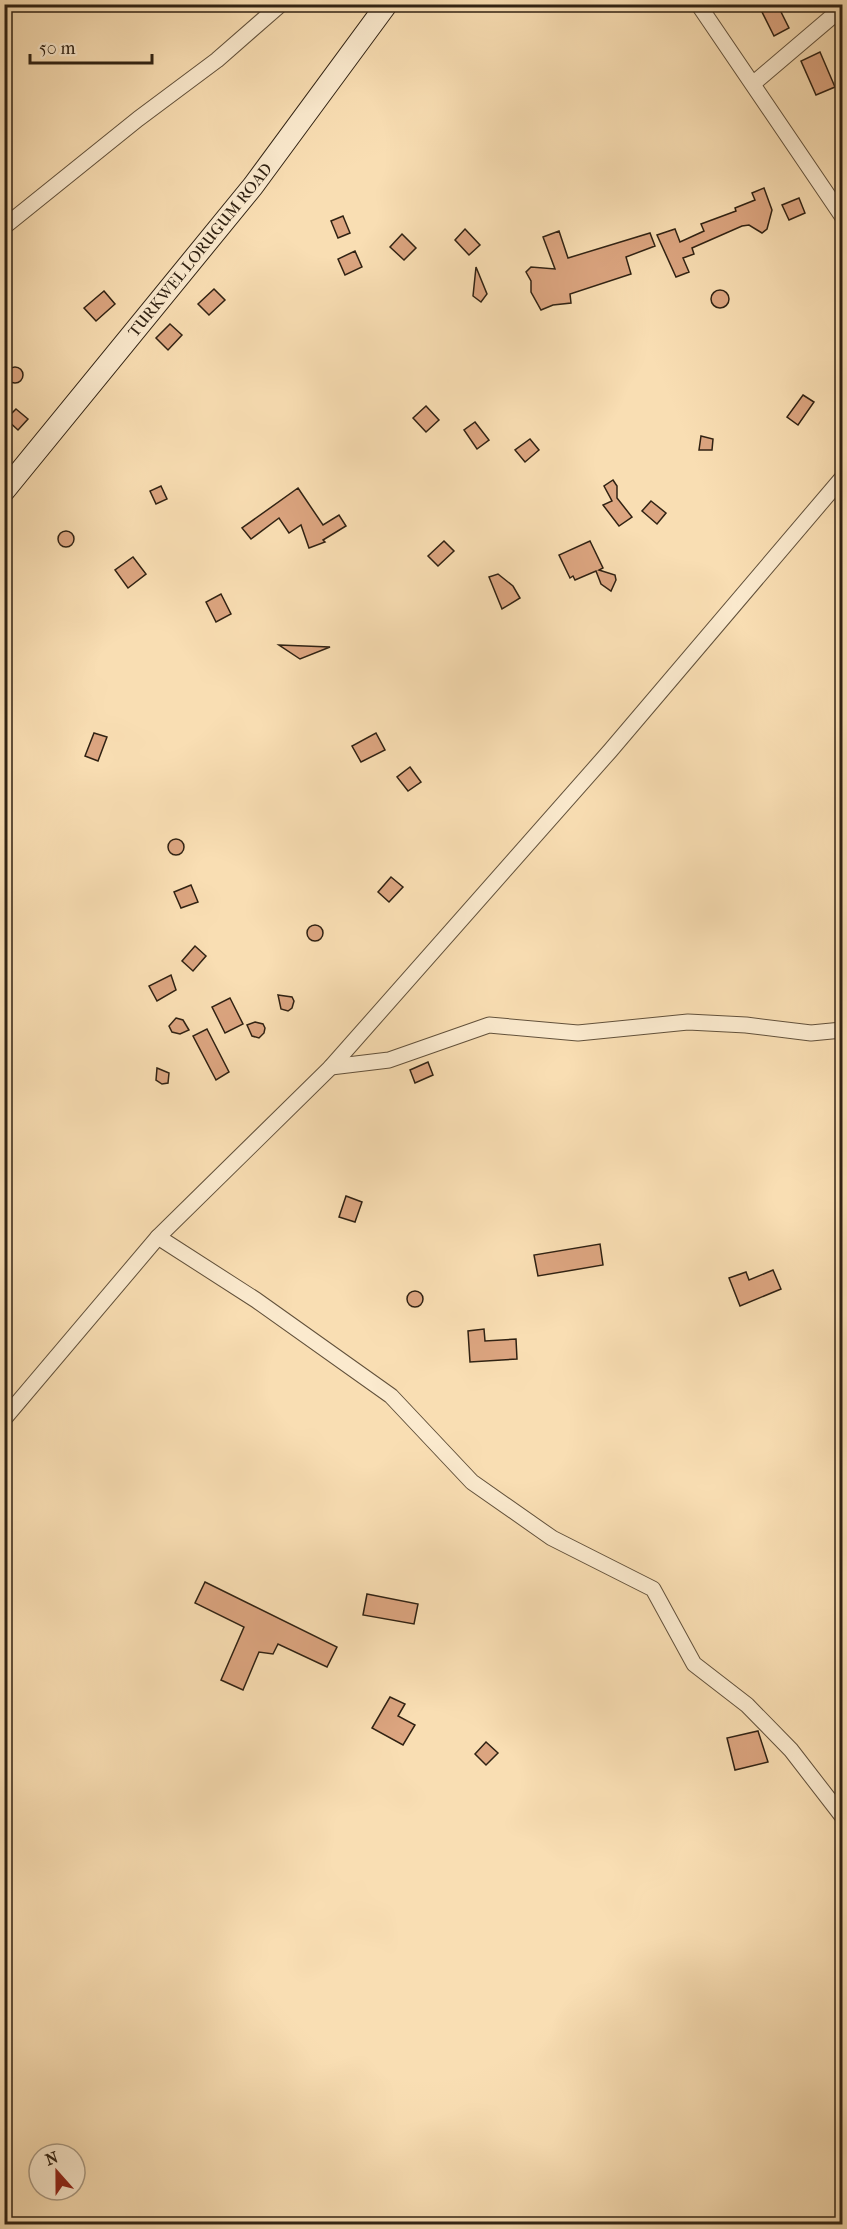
<svg xmlns="http://www.w3.org/2000/svg" width="847" height="2229" font-family="'IM FELL French Canon',serif">
<style>
.building{fill:#dca580;stroke:#302213;stroke-width:1.5}
.lines{fill:none;stroke-linecap:round;stroke-linejoin:round}
.street-casing{stroke:#62513b;stroke-width:17}
.secondary-casing{stroke:#302213;stroke-width:23}
.street{stroke:#fbeace;stroke-width:15}
.secondary{stroke:#fbeace;stroke-width:21}
.labels{text-anchor:middle;dominant-baseline:central;stroke-width:4.5;stroke-linejoin:round;paint-order:stroke}
.street-label{font-size:16px;fill:#302213;stroke:#fbeace}
</style>
<rect width="100%" height="100%" fill="#f9deb3"/>
<filter id="stains"><feTurbulence type="fractalNoise" baseFrequency=".00333" numOctaves="4"/><feColorMatrix values="0 0 0 0 .2 0 0 0 0 .09 0 0 0 0 .02 0 0 0 .5 -.17"/></filter>
<radialGradient id="worn" r=".72"><stop offset=".6" stop-color="#630" stop-opacity="0"/><stop offset="1" stop-color="#630" stop-opacity=".3"/></radialGradient>
<g class="building">
<polygon points="758,4 777,4 789,28 774,36"/>
<polygon points="820,52 835,87 816,95 801,61"/>
<polygon points="764,188 772,210 767,229 762,233 749,225 742,226 692,248 694,254 683,258 689,272 676,277 657,235 675,229 680,242 704,231 701,224 736,211 735,208 755,200 752,193"/>
<polygon points="799,198 805,213 789,220 782,205"/>
<polygon points="343,216 350,233 338,238 331,221"/>
<polygon points="465,229 480,245 469,255 455,240"/>
<polygon points="559,231 568,258 650,233 655,246 626,257 631,274 570,294 571,303 553,305 541,310 531,292 531,281 526,272 531,267 555,269 543,237"/>
<polygon points="402,234 416,248 404,260 390,247"/>
<polygon points="355,251 362,267 345,275 338,259"/>
<polygon points="476,267 487,294 481,302 473,296"/>
<polygon points="214,289 225,300 209,315 198,304"/>
<circle cx="720" cy="299" r="9"/>
<polygon points="104,291 115,304 96,321 84,308"/>
<polygon points="170,324 182,335 168,350 156,338"/>
<circle cx="15" cy="375" r="8"/>
<polygon points="803,395 814,402 798,425 787,417"/>
<polygon points="426,406 439,420 426,432 413,418"/>
<polygon points="16,409 28,419 18,430 6,419"/>
<polygon points="475,422 489,440 477,449 464,430"/>
<polygon points="701,436 713,439 712,450 699,450"/>
<polygon points="530,439 539,450 525,462 515,450"/>
<polygon points="613,480 617,486 617,498 632,517 619,526 603,505 612,501 604,486"/>
<polygon points="161,486 167,499 156,504 150,491"/>
<polygon points="298,488 323,525 339,515 346,526 323,540 325,542 309,548 301,525 289,533 279,518 251,539 242,528"/>
<polygon points="651,501 666,513 657,524 642,511"/>
<circle cx="66" cy="539" r="8"/>
<polygon points="444,541 454,551 438,566 428,556"/>
<polygon points="590,541 603,568 599,570 615,575 616,580 611,591 601,584 596,571 575,580 573,576 570,578 559,555"/>
<polygon points="133,557 146,574 128,588 115,570"/>
<polygon points="498,574 513,586 520,598 502,609 489,577"/>
<polygon points="221,594 231,614 216,622 206,602"/>
<polygon points="279,645 330,647 300,659"/>
<polygon points="94,733 107,737 98,761 85,756"/>
<polygon points="376,733 385,750 361,762 352,746"/>
<polygon points="410,767 421,782 408,791 397,777"/>
<circle cx="176" cy="847" r="8"/>
<polygon points="391,877 403,887 389,902 378,892"/>
<polygon points="191,885 198,902 181,908 174,892"/>
<circle cx="315" cy="933" r="8"/>
<polygon points="195,946 206,956 193,971 182,961"/>
<polygon points="171,975 176,990 157,1001 149,986"/>
<polygon points="278,995 292,997 294,1001 292,1008 288,1011 281,1009"/>
<polygon points="230,998 243,1024 225,1033 212,1007"/>
<polygon points="176,1018 183,1020 189,1030 180,1034 172,1032 169,1026"/>
<polygon points="255,1022 263,1024 265,1028 264,1033 259,1038 252,1036 247,1025"/>
<polygon points="207,1029 229,1072 216,1080 193,1036"/>
<polygon points="428,1062 433,1075 415,1083 410,1070"/>
<polygon points="157,1068 169,1073 168,1083 162,1084 156,1080"/>
<polygon points="346,1196 362,1202 355,1222 339,1217"/>
<polygon points="600,1244 603,1265 538,1276 534,1255"/>
<polygon points="773,1270 781,1289 740,1306 729,1278 746,1272 749,1280"/>
<circle cx="415" cy="1299" r="8"/>
<polygon points="484,1329 485,1341 516,1339 517,1359 470,1362 468,1331"/>
<polygon points="205,1582 337,1647 327,1667 278,1644 273,1654 259,1652 243,1690 221,1680 244,1627 195,1603"/>
<polygon points="367,1594 418,1604 414,1624 363,1615"/>
<polygon points="390,1697 405,1704 398,1716 415,1725 403,1745 372,1728"/>
<polygon points="758,1731 768,1762 735,1770 727,1738"/>
<polygon points="486,1742 498,1753 486,1765 475,1754"/>
</g>
<g class="lines">
<defs>
<g id="street">
<polyline points="698,4 842,216"/>
<polyline points="754,83 842,8"/>
<polyline points="4,227 138,119 217,60 281,4"/>
<polyline points="331,1067 389,1060 489,1025 578,1033 688,1022 746,1025 811,1033 842,1030"/>
<polyline points="158,1237 256,1300 391,1396 472,1482 552,1538 653,1589 694,1664 747,1705 791,1750 842,1816"/>
<polyline points="4,1419 158,1237 331,1067 610,751 842,478"/>
</g>
<polyline id="secondary" points="4,491 253,186 387,4"/>
</defs>
<use href="#street" class="street-casing"/>
<use href="#secondary" class="secondary-casing"/>
<use href="#street" class="street"/>
<use href="#secondary" class="secondary"/>
</g>
<g class="labels">
<g class="street-label">
<text transform="translate(200 250) rotate(-51)">TURKWEL LORUGUM ROAD</text>
</g>
</g>
<rect width="847" height="2229" fill="none" stroke="#f9deb3" stroke-width="24"/>
<rect x="6" y="6" width="835" height="2217" fill="none" stroke="#302213" stroke-width="3"/>
<rect x="12" y="12" width="823" height="2205" fill="none" stroke="#302213" stroke-width="1.5"/>
<g transform="translate(57 2172) rotate(339)"><circle r="28" fill="#fbeace" stroke="#aa9a83" stroke-width="1.5"/>
<path d="M0-4.5L10 22L0 15L-10 22Z" fill="#8f2418"/>
<text y="-9" font-size="16" font-weight="bold" text-anchor="middle" fill="#302213">N</text>
</g>
<path d="M30 54v9h122v-9" fill="none" stroke="#302213" stroke-width="3"/>
<text x="39" y="54" font-size="18" fill="#302213" stroke="#fbeace" stroke-width="4.5" paint-order="stroke">50 m</text>
<rect width="100%" height="100%" filter="url(#stains)"/>
<rect width="100%" height="100%" fill="url(#worn)"/>
</svg>
